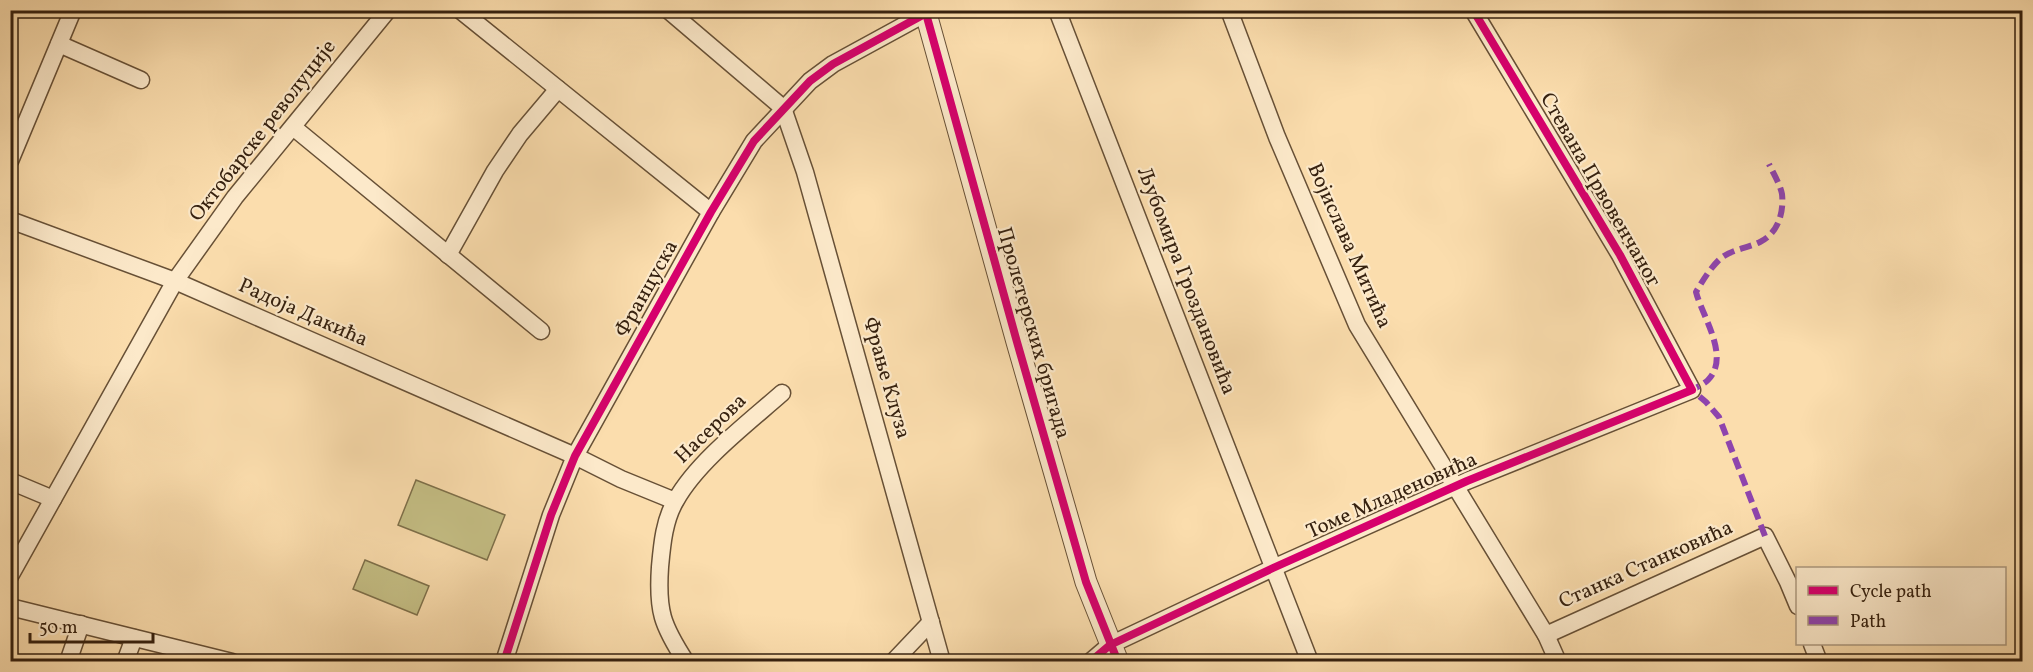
<svg xmlns="http://www.w3.org/2000/svg" width="2033" height="672" font-family="Vollkorn,serif">
<style>
.green{fill:#c5bf85;stroke:#7e704a;stroke-width:1.5}
.lines{fill:none;stroke-linecap:round;stroke-linejoin:round}
.minor-casing{stroke:#675036;stroke-width:19}
.tertiary-casing{stroke:#675036;stroke-width:23}
.minor{stroke:#fce9ca;stroke-width:16}
.tertiary{stroke:#fce9ca;stroke-width:21}
.quiet{stroke:#8e44ad;stroke-width:6;stroke-dasharray:12 6;stroke-linecap:butt}
.cycleway-casing{stroke:#fce9ca;stroke-width:11}
.cycleway{stroke:#d6006c;stroke-width:8}
.labels{text-anchor:middle;dominant-baseline:central;stroke-width:4.5;stroke-linejoin:round;paint-order:stroke}
.street-label{font-size:21px;fill:#36210f;stroke:#fce9ca}
</style>
<rect width="100%" height="100%" fill="#fbddad"/>
<filter id="stains"><feTurbulence type="fractalNoise" baseFrequency=".00333" numOctaves="4"/><feColorMatrix values="0 0 0 0 .2 0 0 0 0 .09 0 0 0 0 .02 0 0 0 .5 -.17"/></filter>
<radialGradient id="worn" r=".72"><stop offset=".6" stop-color="#630" stop-opacity="0"/><stop offset="1" stop-color="#630" stop-opacity=".3"/></radialGradient>
<g class="green">
<polygon points="416,480 505,515 487,560 398,525"/>
<polygon points="365,560 429,586 417,615 353,589"/>
</g>
<g class="lines">
<defs>
<g id="minor">
<polyline points="460,10 711,212"/>
<polyline points="668,10 783,108 805,172 942,662"/>
<polyline points="1057,10 1310,662"/>
<polyline points="1229,10 1277,137 1357,325 1546,635 1558,662"/>
<polyline points="59,44 141,80"/>
<polyline points="293,127 541,331"/>
<polyline points="10,161 73,10"/>
<polyline points="10,220 175,281 575,456 621,479 675,501"/>
<polyline points="448,255 495,171 520,134 558,89"/>
<polyline points="10,481 53,499"/>
<polyline points="10,576 175,281 235,197 388,10"/>
<polyline points="10,607 232,662"/>
<polyline points="1546,635 1765,536 1788,582 1798,606"/>
<polyline points="1812,644 1819,662"/>
<polyline points="68,662 81,624"/>
<polyline points="125,662 134,638"/>
<polyline points="504,662 551,515 575,456 711,212 754,141 810,81 833,64 932,10"/>
<path d="M686,662c-24,-37 -29,-51 -26,-95 2,-22 4,-47 16,-67 22,-39 72,-77 106,-107"/>
<polyline points="893,662 931,622"/>
<polyline points="1090,662 1110,645 1273,568 1467,481 1692,390 1620,255 1473,10"/>
</g>
<polyline id="tertiary" points="925,10 1017,342 1086,582 1118,662"/>
</defs>
<use href="#minor" class="minor-casing"/>
<use href="#tertiary" class="tertiary-casing"/>
<use href="#minor" class="minor"/>
<use href="#tertiary" class="tertiary"/>
<path class="quiet" d="M1765,536l-46,-119 -13,-15 -14,-12c5,-3 12,-6 16,-10 23,-23 -6,-64 -12,-88 7,-12 15,-25 25,-34 12,-9 27,-10 39,-16 18,-9 24,-29 22,-48 -2,-10 -9,-21 -13,-30"/>
<defs>
<g id="cycleway">
<polyline points="925,10 1017,342 1086,582 1118,662"/>
<polyline points="504,662 551,515 575,456 711,212 754,141 810,81 833,64 932,10"/>
<polyline points="1090,662 1110,645 1273,568 1467,481 1692,390 1620,255 1473,10"/>
</g>
</defs>
<use href="#cycleway" class="cycleway-casing"/>
<use href="#cycleway" class="cycleway"/>
</g>
<g class="labels">
<g class="street-label">
<text transform="translate(263 131) rotate(-52)">Октобарске револуције</text>
<text transform="translate(1600 190) rotate(60)">Стевана Првовенчаног</text>
<text transform="translate(1349 246) rotate(66)">Војислава Митића</text>
<text transform="translate(1186 281) rotate(69)">Љубомира Гроздановића</text>
<text transform="translate(647 289) rotate(-61)">Француска</text>
<text transform="translate(303 313) rotate(24)">Радоја Дакића</text>
<text transform="translate(1033 333) rotate(74)">Пролетерских бригада</text>
<text transform="translate(886 378) rotate(74)">Фрање Клуза</text>
<text transform="translate(711 429) rotate(-44)">Насерова</text>
<text transform="translate(1392 496) rotate(-24)">Томе Младеновића</text>
<text transform="translate(1646 565) rotate(-24)">Станка Станковића</text>
</g>
</g>
<rect width="2033" height="672" fill="none" stroke="#fbddad" stroke-width="36"/>
<rect x="12" y="12" width="2009" height="648" fill="none" stroke="#36210f" stroke-width="3"/>
<rect x="18" y="18" width="1997" height="636" fill="none" stroke="#36210f" stroke-width="1.5"/>
<rect x="1796" y="567" width="210" height="78" fill="#fce9ca" stroke="#ad997f" stroke-width="1.5"/>
<rect x="1808" y="586" width="30" height="9" fill="#d6006c" stroke="#ad997f" stroke-width="1.5"/>
<text x="1850" y="597" font-size="18" fill="#36210f">Cycle path</text>
<rect x="1808" y="616" width="30" height="9" fill="#8e44ad" stroke="#ad997f" stroke-width="1.5"/>
<text x="1850" y="627" font-size="18" fill="#36210f">Path</text>
<path d="M30 633v9h123v-9" fill="none" stroke="#36210f" stroke-width="3"/>
<text x="39" y="633" font-size="18" fill="#36210f" stroke="#fce9ca" stroke-width="4.5" paint-order="stroke">50 m</text>
<rect width="100%" height="100%" filter="url(#stains)"/>
<rect width="100%" height="100%" fill="url(#worn)"/>
</svg>
